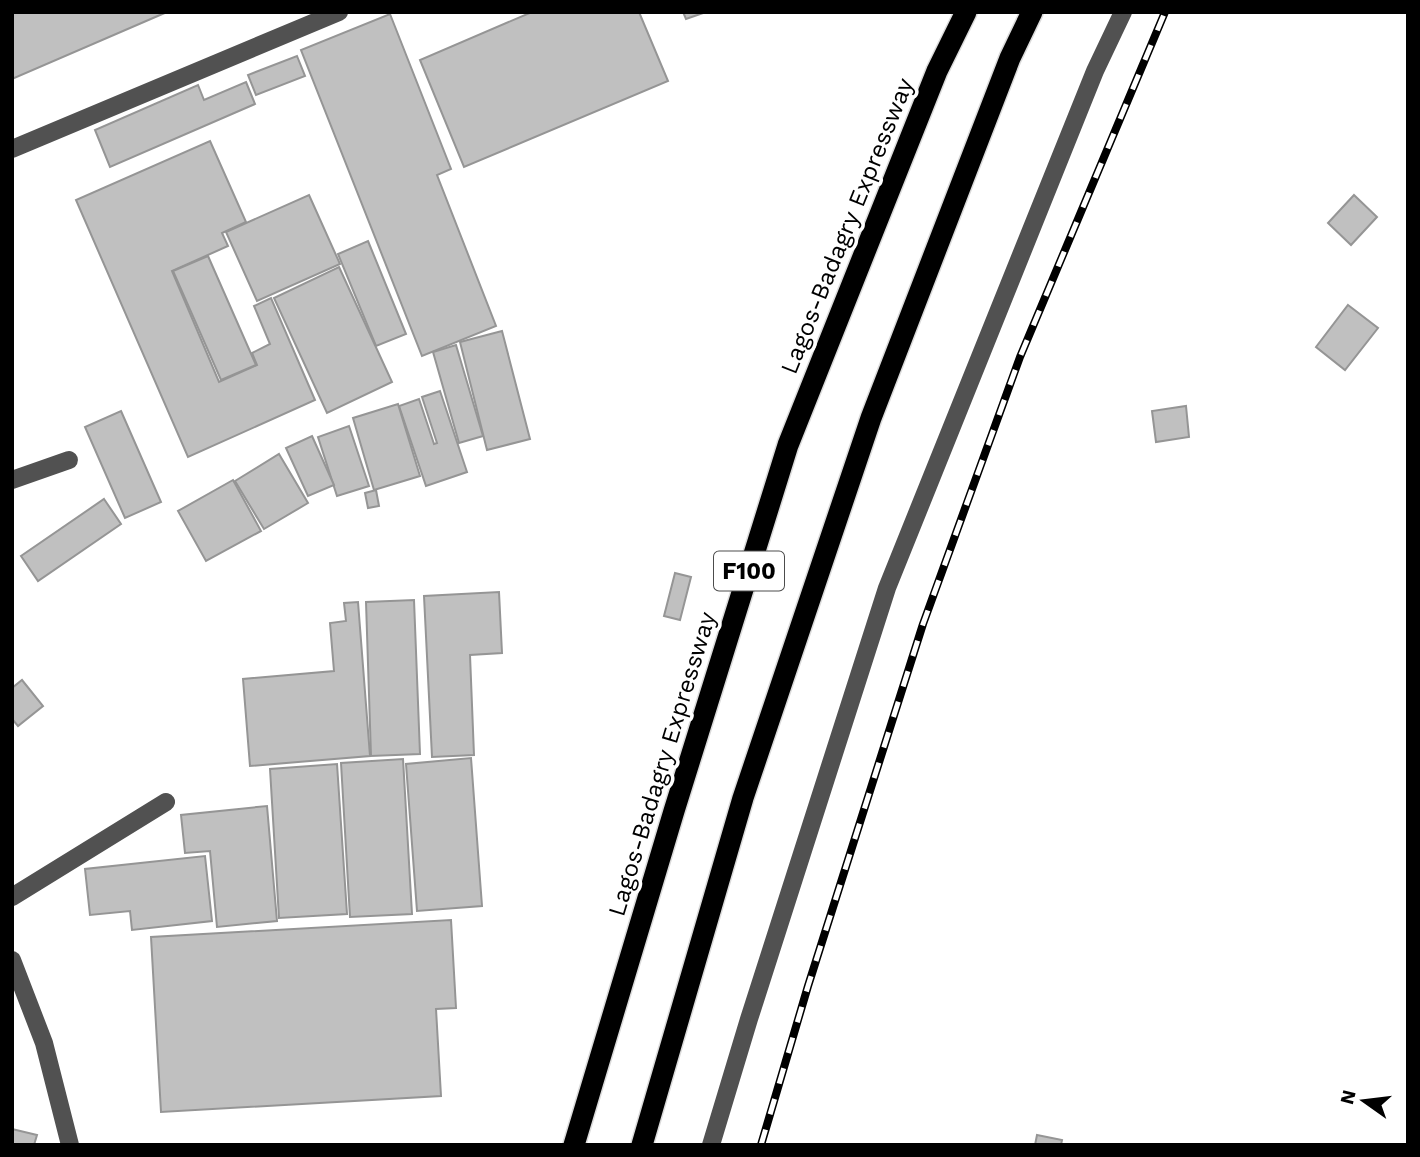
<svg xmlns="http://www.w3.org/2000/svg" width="1420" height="1157" font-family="'Work Sans',sans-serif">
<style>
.building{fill:#c0c0c0;stroke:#959595;stroke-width:2}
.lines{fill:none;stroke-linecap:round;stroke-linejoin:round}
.highway-casing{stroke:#dbdbdb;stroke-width:24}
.minor{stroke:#515151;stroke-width:18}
.highway{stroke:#000;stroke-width:21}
.rail-casing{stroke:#000;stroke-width:8}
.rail{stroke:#fff;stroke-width:5;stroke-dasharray:16;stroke-linecap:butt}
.labels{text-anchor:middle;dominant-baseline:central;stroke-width:7;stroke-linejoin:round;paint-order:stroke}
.shield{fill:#fff;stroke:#4c4c4c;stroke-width:2}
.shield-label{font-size:23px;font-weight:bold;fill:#000}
.street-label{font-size:24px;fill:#000;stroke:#fff}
</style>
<rect width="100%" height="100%" fill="#fff"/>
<g class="building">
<polygon points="12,12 167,12 12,79"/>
<polygon points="532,12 639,12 668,81 464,167 420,60"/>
<polygon points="683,12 706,12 686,19"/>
<polygon points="390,14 451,169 437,175 496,326 422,356 301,50"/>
<polygon points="297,56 305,76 256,95 248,75"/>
<polygon points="246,82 255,104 110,167 95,130 198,85 204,100"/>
<polygon points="210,141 246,222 222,233 228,246 172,271 219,382 257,365 252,353 270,344 254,306 271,298 315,400 188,457 76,200"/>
<polygon points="309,195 340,264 257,301 226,232"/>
<polygon points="1354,195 1377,217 1351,245 1328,223"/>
<polygon points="368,241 406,334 376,346 338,254"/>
<polygon points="208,256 256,365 221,380 173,271"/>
<polygon points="339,267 392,382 327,413 274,298"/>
<polygon points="1348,305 1378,328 1345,370 1316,347"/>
<polygon points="502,331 530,439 487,450 460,342"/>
<polygon points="456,345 483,436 459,443 433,352"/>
<polygon points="440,391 467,472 426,486 399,406 419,399 434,444 437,443 422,397"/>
<polygon points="398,404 420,476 374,490 353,418"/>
<polygon points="1186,406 1189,437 1156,442 1152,411"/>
<polygon points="121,411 161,502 125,518 85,427"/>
<polygon points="349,426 369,486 337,496 318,437"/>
<polygon points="312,436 334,485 308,496 286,448"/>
<polygon points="279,454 308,503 264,529 235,481"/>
<polygon points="233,480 261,531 206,561 178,511"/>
<polygon points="376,490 379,506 368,508 365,493"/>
<polygon points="104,499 121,524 38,581 21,556"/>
<polygon points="675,573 691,577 680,620 664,616"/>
<polygon points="499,592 502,653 470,655 474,755 432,757 424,596"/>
<polygon points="414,600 420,754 371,756 366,602"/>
<polygon points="358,602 370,756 250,766 243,679 334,671 330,623 346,621 344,603"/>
<polygon points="22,680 43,706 18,726 12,719 12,688"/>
<polygon points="471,758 482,906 417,911 406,764"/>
<polygon points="403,759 412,914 350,917 341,763"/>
<polygon points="337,764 347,914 279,918 270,769"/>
<polygon points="267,806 277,921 217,927 210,851 185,853 181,815"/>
<polygon points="205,856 212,921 132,930 130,911 90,915 85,869"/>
<polygon points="451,920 456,1008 436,1009 441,1096 161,1112 151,937"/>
<polygon points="12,1129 37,1135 34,1145 12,1145"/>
<polygon points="1037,1135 1062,1140 1061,1145 1035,1145"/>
</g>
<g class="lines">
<defs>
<g id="highway">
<polyline points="574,1145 674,811 788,445 937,71 966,12"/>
<polyline points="642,1145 743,798 871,418 1010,58 1032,12"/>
</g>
</defs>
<use href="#highway" class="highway-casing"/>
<g class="minor">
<polyline points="12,149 339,12"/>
<polyline points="12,480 69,460"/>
<polyline points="12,897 166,802"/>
<polyline points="12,960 44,1043 70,1145"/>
<polyline points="711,1145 749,1019 887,588 1095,71 1123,12"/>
</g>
<use href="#highway" class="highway"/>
<defs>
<polyline id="rail" points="761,1145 808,986 923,624 1020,357 1165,12"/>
</defs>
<use href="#rail" class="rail-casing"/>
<use href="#rail" class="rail"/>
</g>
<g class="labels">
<rect class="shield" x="714" y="551.5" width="70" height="39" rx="5"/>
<g class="shield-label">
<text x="749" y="571">F100</text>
</g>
<g class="street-label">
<text transform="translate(847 226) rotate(-68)">Lagos-Badagry Expressway</text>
<text transform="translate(662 764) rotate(-73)">Lagos-Badagry Expressway</text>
</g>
</g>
<rect width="1420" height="1157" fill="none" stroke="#000000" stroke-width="28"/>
<g transform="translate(1364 1101) rotate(284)" stroke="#ffffff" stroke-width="5" paint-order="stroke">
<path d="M0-5L12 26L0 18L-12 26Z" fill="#000000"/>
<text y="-10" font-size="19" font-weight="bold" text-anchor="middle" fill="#000000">N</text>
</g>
</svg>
